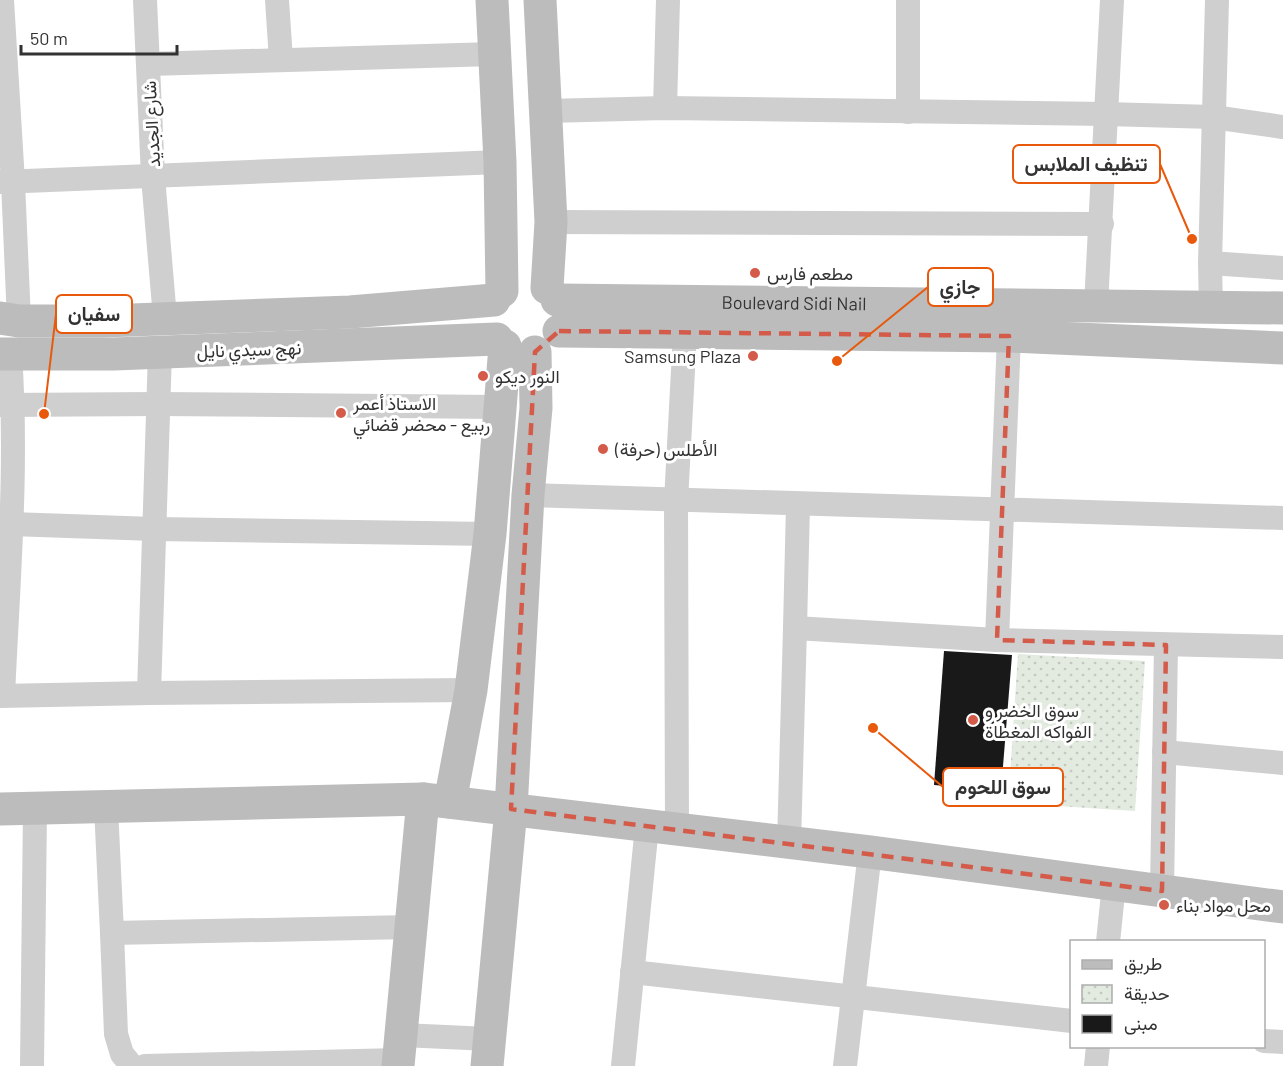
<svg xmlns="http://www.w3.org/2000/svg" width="1283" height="1066" font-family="Barlow,Vazirmatn,sans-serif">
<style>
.park{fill:url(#park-dots)}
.building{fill:#191919}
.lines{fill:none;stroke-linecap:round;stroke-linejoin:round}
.street{stroke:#cfcfcf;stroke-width:24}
.secondary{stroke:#bcbcbc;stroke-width:33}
.marked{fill:none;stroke:#d45b49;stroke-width:4.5;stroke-dasharray:12 8;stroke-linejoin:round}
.poi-dot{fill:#d45b49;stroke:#fff;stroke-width:2}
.labels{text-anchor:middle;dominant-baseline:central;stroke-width:6;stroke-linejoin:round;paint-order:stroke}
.street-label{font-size:18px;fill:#323232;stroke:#fff}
.poi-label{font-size:18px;fill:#323232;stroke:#fff;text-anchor:start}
.leader{fill:none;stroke:#e8590c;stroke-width:2}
.callout-dot{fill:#e8590c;stroke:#fff;stroke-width:2}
.callout{fill:#fff;stroke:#e8590c;stroke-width:2}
.callout-label{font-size:20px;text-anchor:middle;font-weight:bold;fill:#323232}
</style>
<defs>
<pattern id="park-dots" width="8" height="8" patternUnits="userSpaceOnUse" patternTransform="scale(1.5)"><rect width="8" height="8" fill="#e3eadf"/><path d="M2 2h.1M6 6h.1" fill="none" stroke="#c3c9c0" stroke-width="1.8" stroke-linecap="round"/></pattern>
</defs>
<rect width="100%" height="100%" fill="#fff"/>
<polygon class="park" points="1018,654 1145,661 1135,811 1058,806 1059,793 1009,790"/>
<polygon class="building" points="944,651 1012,655 1001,791 934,785"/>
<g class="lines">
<g class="street">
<polyline points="2,0 13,182 19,321"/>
<polyline points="145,0 153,177 165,318"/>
<polyline points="277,0 281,60"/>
<polyline points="148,64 494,54"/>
<polyline points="665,108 668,0"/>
<polyline points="547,111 665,108 1106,114 1213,117 1283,127"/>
<polyline points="908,112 908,0"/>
<polyline points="0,182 500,162"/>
<polyline points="551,222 1102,224"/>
<polyline points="1210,263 1283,268"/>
<polyline points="1096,305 1112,0"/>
<polyline points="1211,309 1210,263 1217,0"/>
<polyline points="0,405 158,404 500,407"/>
<polyline points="528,495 1283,518"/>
<polyline points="11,524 154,529 490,534"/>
<polyline points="795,628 798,505"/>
<polyline points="997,640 1009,336"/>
<polyline points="149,693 160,352"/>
<polyline points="0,696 149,693 471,690"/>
<path d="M3,696c5,-114 15,-228 7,-342"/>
<polyline points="1164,752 1283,763"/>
<polyline points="106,807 112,933"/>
<polyline points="677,829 676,501 685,333"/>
<polyline points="789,843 795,628 997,640 1283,647"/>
<polyline points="1162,891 1166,645"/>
<polyline points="1108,942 1114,884"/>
<polyline points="632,972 1072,1021"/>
<polyline points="402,1035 489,1039"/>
<polyline points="1264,1041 1283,1042"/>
<polyline points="32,1066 35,809"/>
<polyline points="132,1066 122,1054 116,1034 112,933 410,927"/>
<polyline points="145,1066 399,1060"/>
<polyline points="623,1066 647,826"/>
<polyline points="845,1066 870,852"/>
<polyline points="1096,1066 1098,1046"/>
</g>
<g class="secondary">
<polyline points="492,0 500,162 502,291"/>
<polyline points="540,0 551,222 547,288"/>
<path id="s1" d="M557,300l726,8"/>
<polyline points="0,318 19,321 103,321 350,312 494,300"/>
<polyline points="559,331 1009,336 1283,348"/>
<polyline points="0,354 114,354 497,339"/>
<polyline points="450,802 471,690 490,534 505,346"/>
<polyline points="0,809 423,799 870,852 1283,907"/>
<polyline points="398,1066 423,799"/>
<polyline points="487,1066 511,809 528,495 536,408 535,352"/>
</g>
</g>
<path class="marked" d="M559,331l450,5 -12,304 169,5 -4,246 -651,-82 24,-457z"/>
<g class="poi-dot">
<circle cx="755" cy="273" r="6"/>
<circle cx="753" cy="356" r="6"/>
<circle cx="483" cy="376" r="6"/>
<circle cx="341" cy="413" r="6"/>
<circle cx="603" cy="449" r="6"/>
<circle cx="973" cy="720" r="6"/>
<circle cx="1164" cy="905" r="6"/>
</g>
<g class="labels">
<g class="street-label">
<text transform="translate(151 124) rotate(-93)">شارع الجديد</text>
<text stroke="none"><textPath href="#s1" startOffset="237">Boulevard Sidi Nail</textPath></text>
<text transform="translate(249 349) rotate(-2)">نهج سيدي نايل</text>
</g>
<g class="poi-label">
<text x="767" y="273">مطعم فارس</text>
<text x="741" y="356" text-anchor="end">Samsung Plaza</text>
<text x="495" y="376">النور ديكو</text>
<text x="353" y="403">الاستاذ أعمر<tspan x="353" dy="21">ربيع - محضر قضائي</tspan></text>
<text x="615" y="449">الأطلس (حرفة)</text>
<text x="985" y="710">سوق الخضر و<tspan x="985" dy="21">الفواكه المغطاة</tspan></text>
<text x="1176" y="905">محل مواد بناء</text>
</g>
</g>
<path class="leader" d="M1192 239L1160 164M837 361L928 287M44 414L56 314M873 728L943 787"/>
<g class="callout-dot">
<circle cx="1192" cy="239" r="6"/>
<circle cx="837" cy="361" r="6"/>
<circle cx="44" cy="414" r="6"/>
<circle cx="873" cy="728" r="6"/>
</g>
<g class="callout">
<rect x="1013" y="145" width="147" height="38" rx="6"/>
<rect x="928" y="268" width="65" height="38" rx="6"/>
<rect x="56" y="295" width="76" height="38" rx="6"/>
<rect x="943" y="768" width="120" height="38" rx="6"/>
</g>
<g class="callout-label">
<text x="1086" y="171">تنظيف الملابس</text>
<text x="960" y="294">جازي</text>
<text x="94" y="321">سفيان</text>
<text x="1003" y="794">سوق اللحوم</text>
</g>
<rect x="1070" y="940" width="195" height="108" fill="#ffffff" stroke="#adadad" stroke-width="1.5"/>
<rect x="1082" y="960" width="30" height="9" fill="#bcbcbc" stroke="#adadad" stroke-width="1.5"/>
<text x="1124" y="970" font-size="18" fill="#323232">طريق</text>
<rect x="1082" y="985" width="30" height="18" fill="url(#park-dots)" stroke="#adadad" stroke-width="1.5"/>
<text x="1124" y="1000" font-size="18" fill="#323232">حديقة</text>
<rect x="1082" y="1015" width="30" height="18" fill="#191919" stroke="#adadad" stroke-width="1.5"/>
<text x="1124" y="1030" font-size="18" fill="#323232">مبنى</text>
<path d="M21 45v9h156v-9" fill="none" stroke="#323232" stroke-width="3"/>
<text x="30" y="45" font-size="18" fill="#323232" stroke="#ffffff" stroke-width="4.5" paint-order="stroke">50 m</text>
</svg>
